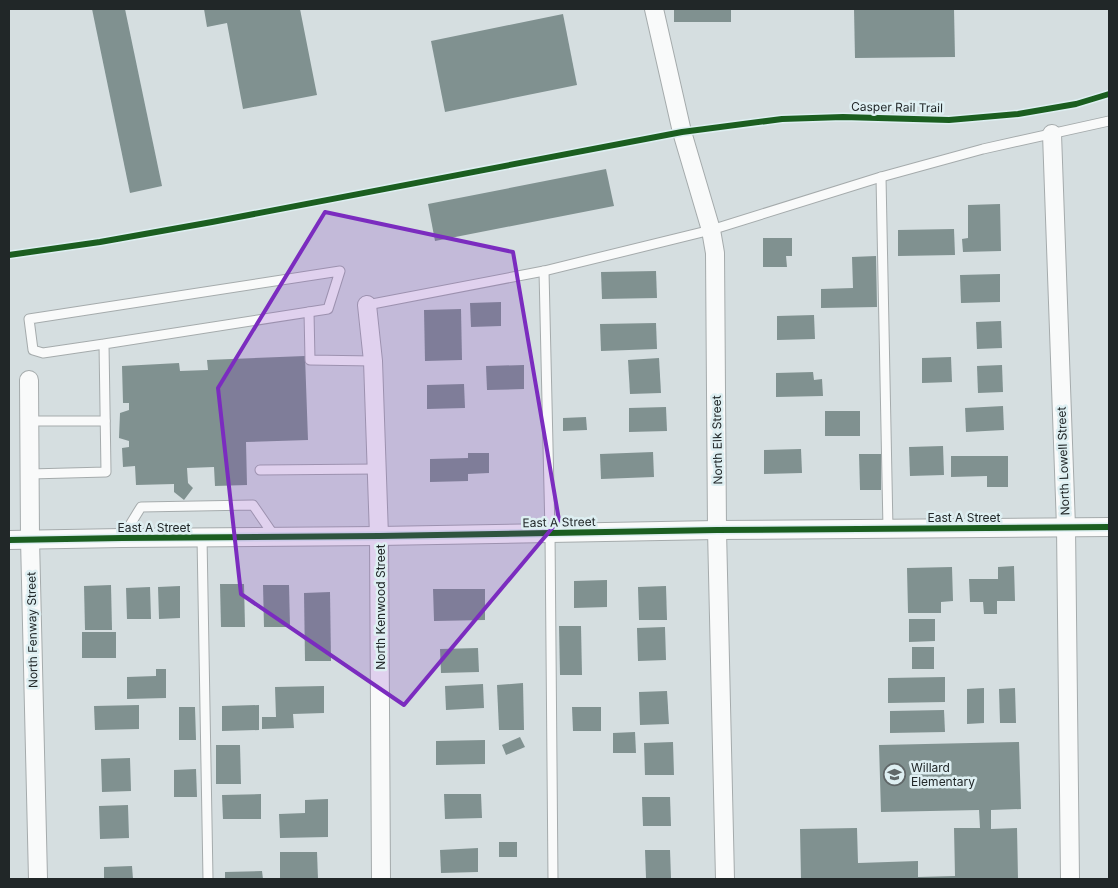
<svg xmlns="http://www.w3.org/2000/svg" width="1118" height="888" font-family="Inter,sans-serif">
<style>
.building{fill:#809190}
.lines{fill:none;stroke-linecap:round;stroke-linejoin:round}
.lane-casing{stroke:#a5abac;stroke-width:11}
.street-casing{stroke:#a5abac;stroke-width:20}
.lane{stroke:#f9fafa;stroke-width:9}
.street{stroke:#f9fafa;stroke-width:18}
.cycleway-casing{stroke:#deeff2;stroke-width:9}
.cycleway{stroke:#1b5e20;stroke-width:6}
.marked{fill:#7b2cbf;fill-opacity:0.2;stroke:#7b2cbf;stroke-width:4;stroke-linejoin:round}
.labels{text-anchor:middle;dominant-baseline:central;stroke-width:5;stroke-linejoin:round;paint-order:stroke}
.street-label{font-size:12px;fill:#212728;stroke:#deeff2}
.poi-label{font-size:12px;fill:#212728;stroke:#deeff2;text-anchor:start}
</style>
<rect width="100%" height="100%" fill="#d5dee0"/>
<g class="building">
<polygon points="92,9 125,9 162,186 130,193"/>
<polygon points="204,9 300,9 317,95 243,109 227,23 207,27"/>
<rect x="674" y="9" width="57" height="13"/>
<polygon points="854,9 954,9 955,57 855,58"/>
<polygon points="563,14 577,85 445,112 431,41"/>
<polygon points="606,169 614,206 435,241 428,204"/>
<polygon points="1000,204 1001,251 963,252 962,239 968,238 968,205"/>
<polygon points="954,229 955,255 898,256 898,230"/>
<polygon points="763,238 792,238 792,256 786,256 787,267 763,267"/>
<polygon points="876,256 877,307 821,308 821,289 853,288 852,257"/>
<polygon points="656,271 657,298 602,299 601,272"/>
<polygon points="1000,274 1000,302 961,303 960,275"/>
<polygon points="501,302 501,326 471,327 470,303"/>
<polygon points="461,309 462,360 425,361 424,310"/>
<polygon points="814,315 815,339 777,340 777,316"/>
<polygon points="1001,321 1002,348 977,349 976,322"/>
<polygon points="656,323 657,349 601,351 600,324"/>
<polygon points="305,356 308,440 246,442 247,485 215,486 214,467 187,468 188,483 193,488 184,500 174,492 174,484 136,485 135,466 123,467 122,448 129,447 129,441 119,438 120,413 129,410 129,403 123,403 122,366 179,363 180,371 208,370 207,360"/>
<polygon points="951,357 952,382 922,383 922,358"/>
<polygon points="659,358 661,393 630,394 628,360"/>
<polygon points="524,365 524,389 487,390 486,366"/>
<polygon points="1002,365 1003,392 978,393 977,366"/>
<polygon points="813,372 814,380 822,379 823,396 776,397 776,373"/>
<polygon points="464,384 465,408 427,409 427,385"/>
<polygon points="1003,406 1004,430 966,432 965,408"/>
<polygon points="666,407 667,431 629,432 629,408"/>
<rect x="825" y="411" width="35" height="25"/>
<polygon points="586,417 587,430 563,431 563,418"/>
<polygon points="943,446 944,475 910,476 909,447"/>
<polygon points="801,449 802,473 764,474 764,450"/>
<polygon points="653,452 654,477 601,479 600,454"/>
<polygon points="468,453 489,453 489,473 468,474 468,481 430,482 430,459 468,458"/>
<polygon points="859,454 881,454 881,490 860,490"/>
<polygon points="951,456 1008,456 1008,487 987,487 987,476 951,477"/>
<polygon points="1014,566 1015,601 997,601 997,614 984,614 983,602 970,602 969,579 998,579 998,567"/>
<polygon points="952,567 953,601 941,602 941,613 908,613 907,568"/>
<polygon points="607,580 607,607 574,608 574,581"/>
<polygon points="220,584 244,584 245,627 221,627"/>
<polygon points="111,585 112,630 85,630 84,586"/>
<polygon points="263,585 289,585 290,627 264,627"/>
<polygon points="180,586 180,618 159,619 158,587"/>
<polygon points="666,586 667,620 639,620 638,587"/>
<polygon points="150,587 151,619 127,619 126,588"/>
<polygon points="433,589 485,589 485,620 434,621"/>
<polygon points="330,592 331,661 305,661 304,593"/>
<polygon points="909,619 935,619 935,641 909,642"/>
<polygon points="559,626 581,626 582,675 560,675"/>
<polygon points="665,627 666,660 638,661 637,628"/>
<rect x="82" y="632" width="34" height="26"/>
<rect x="912" y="647" width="22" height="22"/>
<polygon points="478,648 479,672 441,673 440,649"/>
<polygon points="156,669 166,669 166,698 127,699 127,677 156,676"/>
<polygon points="945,677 945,702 888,703 888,678"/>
<polygon points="523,683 524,730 499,730 497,685"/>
<polygon points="483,684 484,708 446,710 445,686"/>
<polygon points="324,686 324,713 293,714 294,728 262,729 262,717 276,717 275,687"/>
<polygon points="984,688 984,723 967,724 967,689"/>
<polygon points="1015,688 1016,723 1000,723 999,689"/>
<polygon points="667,691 669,724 640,725 639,692"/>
<polygon points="139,705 139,729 95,730 94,706"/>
<polygon points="259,705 259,730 222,731 222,706"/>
<polygon points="179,707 195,707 196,740 179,740"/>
<polygon points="572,707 601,707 601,731 573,731"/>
<polygon points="944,710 945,732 890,733 890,711"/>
<polygon points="635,732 636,753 613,753 613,733"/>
<polygon points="520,737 525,747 506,755 502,745"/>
<polygon points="485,740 485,764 436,765 436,741"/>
<polygon points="673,742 674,775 645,775 644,743"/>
<polygon points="1019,742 1021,809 991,810 991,829 1017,828 1018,879 801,879 800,829 857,828 858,863 918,861 918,877 955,876 954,828 980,828 979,810 881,812 879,745"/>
<polygon points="216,745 240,745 241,784 216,784"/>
<polygon points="130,758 131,791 102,792 101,759"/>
<polygon points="196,769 197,797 174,797 174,770"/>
<polygon points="261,794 261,819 223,819 222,795"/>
<polygon points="444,794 481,794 482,818 445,819"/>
<polygon points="642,797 670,797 671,826 643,826"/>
<polygon points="328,799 328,837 280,838 279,814 305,813 305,800"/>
<polygon points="128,805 129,838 100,839 99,806"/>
<rect x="499" y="842" width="18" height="15"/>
<polygon points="478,848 478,872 441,873 440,850"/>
<polygon points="645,850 670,850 671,878 646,878"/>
<polygon points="280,852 317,852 318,879 280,879"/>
<polygon points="132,866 133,879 104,879 104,867"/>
<polygon points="262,871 263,879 225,879 225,872"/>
</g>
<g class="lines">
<defs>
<g id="lane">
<polyline points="881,177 888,529"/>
<polyline points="544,271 550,533 553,879"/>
<polyline points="367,305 544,271 711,230 881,177 983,149 1109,121"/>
<polyline points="309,312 310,360 373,361"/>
<polyline points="30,421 105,421"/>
<polyline points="260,470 377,469"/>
<polyline points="30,474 106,472 104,344 328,309 340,271 29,319 33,350 43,353 104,344"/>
<polyline points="202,537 208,879"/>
<polyline points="122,538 141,507 253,505 275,537"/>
</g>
<g id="street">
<polyline points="654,9 682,132 711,230 715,253 717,530 725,879"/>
<polyline points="1052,134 1066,527 1070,879"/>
<polyline points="367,305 373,361 379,536 381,879"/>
<polyline points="29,380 30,539 38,879"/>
<polyline points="9,540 122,538 379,536 717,530 1109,527"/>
</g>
</defs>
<use href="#lane" class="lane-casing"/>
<use href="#street" class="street-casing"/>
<use href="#lane" class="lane"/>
<use href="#street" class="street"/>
<defs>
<g id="cycleway">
<polyline points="9,255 100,242 212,222 682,132 782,119 843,117 949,120 1018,114 1076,104 1109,94"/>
<polyline points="9,540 122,538 379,536 717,530 1109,527"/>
</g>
</defs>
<use href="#cycleway" class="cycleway-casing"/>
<use href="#cycleway" class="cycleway"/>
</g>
<path class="marked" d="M325,212l188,40 46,268 -155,185 -163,-111 -23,-206z"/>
<defs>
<symbol id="school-ring" viewBox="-11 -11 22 22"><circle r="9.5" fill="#deeff2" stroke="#606768" stroke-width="1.5"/><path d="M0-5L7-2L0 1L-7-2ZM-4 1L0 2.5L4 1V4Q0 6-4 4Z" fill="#606768"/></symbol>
</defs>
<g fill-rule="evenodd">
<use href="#school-ring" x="882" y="762" width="25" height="25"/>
</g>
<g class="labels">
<g class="street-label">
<text transform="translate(897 107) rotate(1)">Casper Rail Trail</text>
<text transform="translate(717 440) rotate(-91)">North Elk Street</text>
<text transform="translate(1063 461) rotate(-92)">North Lowell Street</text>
<text x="964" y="517">East A Street</text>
<text transform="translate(559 522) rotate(-1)">East A Street</text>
<text x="154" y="527">East A Street</text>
<text transform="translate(380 607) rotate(-90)">North Kenwood Street</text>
<text transform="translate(32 630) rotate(-91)">North Fenway Street</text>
</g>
<g class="poi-label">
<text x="911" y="767">Willard<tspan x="911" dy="14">Elementary</tspan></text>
</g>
</g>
<rect width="1118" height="888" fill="none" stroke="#212728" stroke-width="20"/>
</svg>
